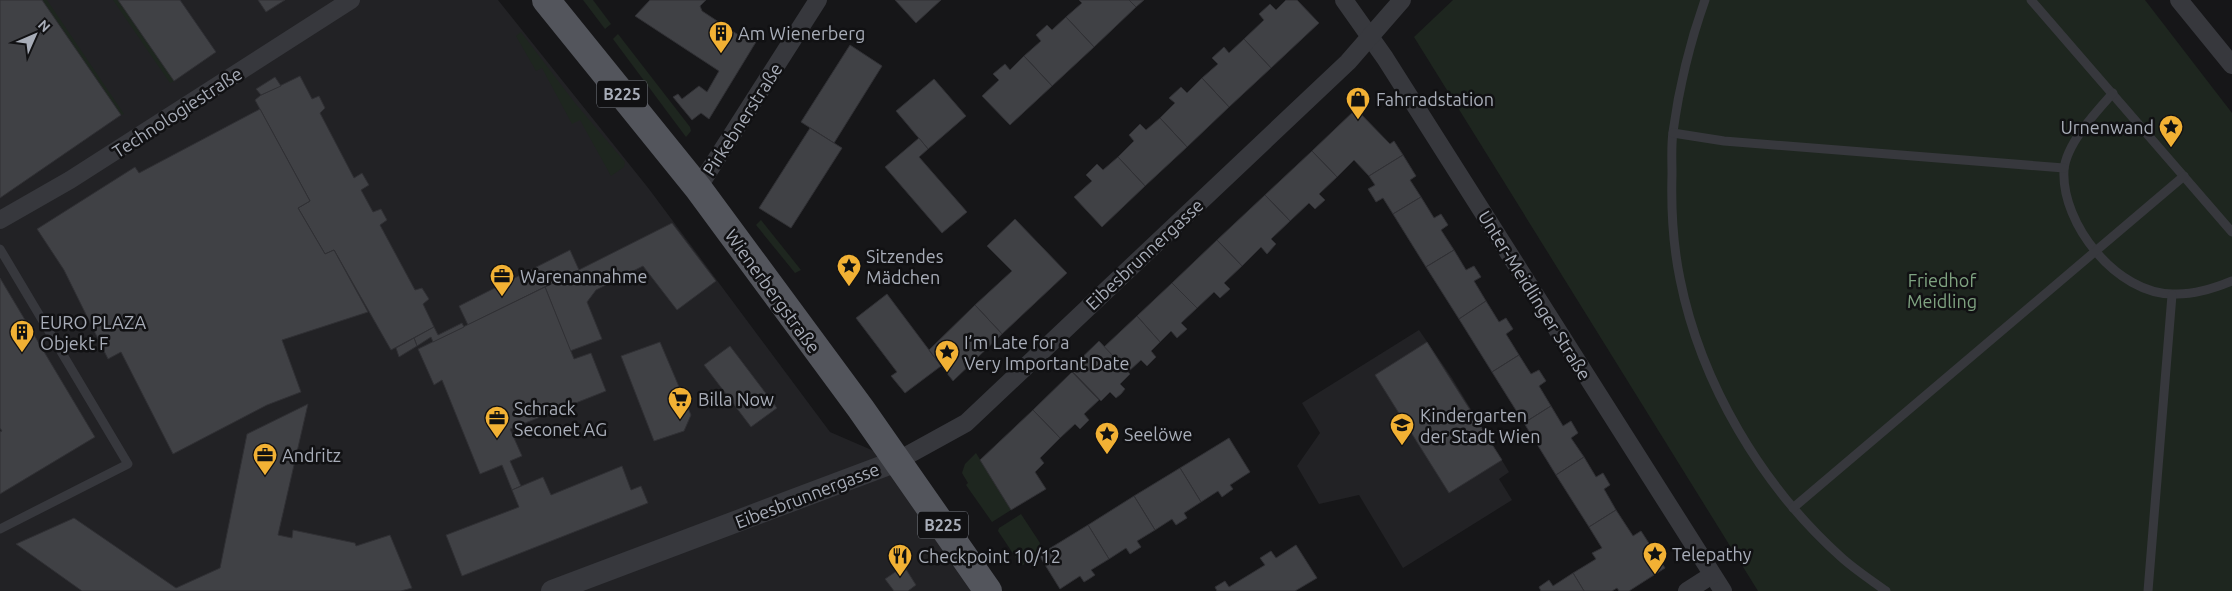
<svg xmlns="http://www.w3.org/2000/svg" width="2232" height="591" font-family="Ubuntu,sans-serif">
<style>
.built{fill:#222225}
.green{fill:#1e261f}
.building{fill:#404145;stroke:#303034}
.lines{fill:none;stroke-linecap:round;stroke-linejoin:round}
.service{stroke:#37383d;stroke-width:9}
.minor{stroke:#37383d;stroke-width:18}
.tertiary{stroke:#37383d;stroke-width:22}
.primary{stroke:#53555c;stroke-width:28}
.labels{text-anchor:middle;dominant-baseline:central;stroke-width:5;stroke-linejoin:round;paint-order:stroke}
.shield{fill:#111113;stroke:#7b7e86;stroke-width:1}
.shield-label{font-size:16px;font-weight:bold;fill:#a8adb8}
.poi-label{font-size:18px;fill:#a8adb8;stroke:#111113;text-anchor:start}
.street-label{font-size:18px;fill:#a8adb8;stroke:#111113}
.park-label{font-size:18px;fill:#7fa381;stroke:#111113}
</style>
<rect width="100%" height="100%" fill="#161618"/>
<g class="built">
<polygon points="0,0 498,0 649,189 830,432 897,461 987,591 0,591"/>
<polygon points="1419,330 1452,378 1509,472 1499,479 1512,500 1403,568 1359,495 1319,504 1297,466 1320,433 1302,403"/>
</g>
<g class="green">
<polygon points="42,0 47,0 124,114 121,115"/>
<polygon points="113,0 118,0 174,81 170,83"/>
<polygon points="583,0 593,0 611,24 605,29"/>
<polygon points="1453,0 2145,0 2232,113 2232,591 1758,591 1414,37"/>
<polygon points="521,32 575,103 625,162 624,167 611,176 580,120 572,124 542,68 536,71 516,36"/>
<polygon points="618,34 690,127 691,131 686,137 613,39"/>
<polygon points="761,220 801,270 795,273 756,225"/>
<polygon points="976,453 1011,510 992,522 966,485 968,483 962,473 965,464"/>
<polygon points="1021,514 1040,543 1034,559 1023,565 1020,564 998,531 999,528"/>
</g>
<g class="building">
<polygon points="0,0 42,0 121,115 0,198"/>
<polygon points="118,0 180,0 216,52 174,81"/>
<polygon points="258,0 285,0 266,12"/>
<polygon points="650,0 706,0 700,6 702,11 743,38 748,31 759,37 709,119 701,113 692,120 673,97 678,94 682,99 699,86 707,92 719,71 635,16"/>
<polygon points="895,0 941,0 916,23"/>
<polygon points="1079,0 1129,0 1136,7 1094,47 1066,17 1082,3"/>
<polygon points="1129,0 1144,0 1136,7"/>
<polygon points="1286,0 1297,0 1319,23 1271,68 1244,39 1264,20 1259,14 1270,4 1276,10"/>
<polygon points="1066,17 1094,47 1052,86 1024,56 1041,41 1036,35 1047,25 1052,30"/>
<polygon points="1244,39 1271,68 1229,107 1202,78 1218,64 1212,58 1224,47 1229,53"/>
<polygon points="850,45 882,66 834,143 801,122"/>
<polygon points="1024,56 1052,86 1010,125 982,96 999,80 993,74 1005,64 1010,70"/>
<polygon points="300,76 312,99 319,96 325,108 320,113 354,178 362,173 369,185 361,190 373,212 381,209 387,220 380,225 415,290 422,288 429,299 423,304 434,327 391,350 334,250 325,254 298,208 310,201 255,100 261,95"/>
<polygon points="275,77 281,86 261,95 256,89"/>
<polygon points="1202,78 1229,107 1187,147 1160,118 1175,103 1169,98 1181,87 1187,93"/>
<polygon points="934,79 966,116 928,149 896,111"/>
<polygon points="260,109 310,201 298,208 325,254 334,250 368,312 282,340 301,392 267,405 173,454 121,352 108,359 64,270 37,229 135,167 139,173"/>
<polygon points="1356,109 1390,144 1394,141 1403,155 1369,176 1354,160 1337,177 1312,151"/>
<polygon points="1160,118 1187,147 1145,186 1118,157 1134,141 1129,135 1140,124 1146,130"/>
<polygon points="810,128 842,148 791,228 759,208"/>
<polygon points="919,138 928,149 919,157 967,212 942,233 885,167"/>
<polygon points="1312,151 1337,177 1319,194 1325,200 1315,209 1309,203 1290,221 1265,195"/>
<polygon points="1403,155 1416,176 1410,180 1421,197 1393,214 1383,198 1376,202 1373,197 1368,189 1375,185 1369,176"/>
<polygon points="1118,157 1145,186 1102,227 1074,197 1092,181 1086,175 1097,164 1103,170"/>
<polygon points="1265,195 1290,221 1271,239 1276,244 1267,254 1261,247 1242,266 1217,240"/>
<polygon points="1421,197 1434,218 1441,214 1448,225 1441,230 1454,250 1426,267 1393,214"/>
<polygon points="1015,219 1067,273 1002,334 975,305 1012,271 987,246"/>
<polygon points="672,223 716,281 677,310 643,266 596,290 587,302 602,339 570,351 545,287"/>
<polygon points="1217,240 1242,266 1224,283 1230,289 1220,298 1214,292 1197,308 1172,283"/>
<polygon points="570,250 579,270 468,325 459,306"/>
<polygon points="1454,250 1466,270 1474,266 1481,277 1474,281 1486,301 1459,319 1426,267"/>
<polygon points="0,278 95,437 0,494 0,432 2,431 0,428"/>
<polygon points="1172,283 1197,308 1181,323 1187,329 1177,338 1171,331 1160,342 1137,316"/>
<polygon points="545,287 574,359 591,353 606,391 510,429 522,456 510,461 521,486 512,490 502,465 480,474 442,380 434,385 418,349"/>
<polygon points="887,294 941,366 905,393 891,376 897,372 856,318"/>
<polygon points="1486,301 1499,322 1506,318 1513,329 1506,334 1519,355 1492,372 1459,319"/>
<polygon points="975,305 1002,334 953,381 929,350"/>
<polygon points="1137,316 1160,342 1151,351 1156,357 1147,366 1141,360 1128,372 1104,347"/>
<polygon points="462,323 464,327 433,342 431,337 417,346 414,338 434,327 438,335"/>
<polygon points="414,338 417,346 399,357 396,348"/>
<polygon points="1099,341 1130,374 1120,384 1125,389 1121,394 1116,398 1110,392 1101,401 1070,369"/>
<polygon points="660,342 691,415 684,431 654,441 621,356"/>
<polygon points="1427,342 1502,460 1449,493 1375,375"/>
<polygon points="730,346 777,408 751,427 704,365"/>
<polygon points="1519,355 1531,374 1539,370 1546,381 1539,386 1551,406 1524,423 1492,372"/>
<polygon points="1072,372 1099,400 1084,414 1089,420 1080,429 1075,424 1060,438 1033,410"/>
<polygon points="308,404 278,535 292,538 293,530 355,543 356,546 390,535 412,588 401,591 82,591 16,544 74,518 176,588 220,568 247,434"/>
<polygon points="1551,406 1563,426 1571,421 1578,433 1571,438 1584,457 1556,475 1524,423"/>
<polygon points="1033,410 1060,438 1040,458 1044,463 1035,472 1046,489 1011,510 980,460"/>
<polygon points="1229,438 1250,472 1230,485 1233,489 1222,497 1218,491 1201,502 1180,468"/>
<polygon points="1584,457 1596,477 1603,473 1610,485 1604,489 1616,510 1589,527 1556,475"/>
<polygon points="622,466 631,490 641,486 648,503 462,576 446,535 519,507 512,490 543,477 551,495"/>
<polygon points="1180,468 1201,502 1184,513 1187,518 1176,525 1172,519 1155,530 1134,496"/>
<polygon points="1134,496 1155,530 1137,541 1141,547 1130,554 1126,548 1109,559 1088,525"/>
<polygon points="1616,510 1633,536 1641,531 1665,568 1629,591 1619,591 1617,588 1612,591 1584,591 1573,573 1596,559 1592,553 1602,548 1589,527"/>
<polygon points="1088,525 1109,559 1091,570 1095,575 1089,579 1084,582 1080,576 1060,589 1039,555"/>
<polygon points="1296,545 1317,578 1295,591 1217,591 1215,587 1225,581 1229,587 1265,565 1260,558 1271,551 1276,558"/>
<polygon points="904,566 916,585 908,591 894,591 885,579"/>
<polygon points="1573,573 1584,591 1541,591 1539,587 1549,580 1553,586"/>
</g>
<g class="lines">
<g class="service">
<path d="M1705,0c-15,42 -26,88 -32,132 -2,14 -1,28 -1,42 -1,35 1,71 8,105 21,105 82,207 161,278 13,12 30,23 45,34"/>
<polyline points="2031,0 2232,232"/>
<path d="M2113,93c-17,19 -47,51 -49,77 -3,54 53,124 109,124 21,1 40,-5 59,-13"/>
<polyline points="1673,133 1724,141 2064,168"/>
<polyline points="0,249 128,464 0,529"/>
<polyline points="1793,508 2184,176"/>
<polyline points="2148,591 2172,295"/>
</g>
<g class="minor">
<polyline points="1344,0 1385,58 1723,591"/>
<polyline points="2179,0 2232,65"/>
<polyline points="698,188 818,0"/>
<polyline points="0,220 70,180 351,0"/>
<polyline points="897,461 966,423 1348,62 1402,0"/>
<polyline points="1687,591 1712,575"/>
</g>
<polyline class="tertiary" points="552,591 897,461"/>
<polyline class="primary" points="546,0 698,188 861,409 988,591"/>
</g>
<defs>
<symbol id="building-pin" viewBox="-11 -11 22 30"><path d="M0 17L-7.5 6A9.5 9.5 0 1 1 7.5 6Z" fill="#f2b134" stroke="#111113"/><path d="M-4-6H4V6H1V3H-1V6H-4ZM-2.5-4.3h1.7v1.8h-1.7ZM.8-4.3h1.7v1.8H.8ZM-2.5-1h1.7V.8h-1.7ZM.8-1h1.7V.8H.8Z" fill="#111"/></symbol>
<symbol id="shop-pin" viewBox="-11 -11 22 30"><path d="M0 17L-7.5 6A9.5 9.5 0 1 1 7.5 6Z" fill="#f2b134" stroke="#111113"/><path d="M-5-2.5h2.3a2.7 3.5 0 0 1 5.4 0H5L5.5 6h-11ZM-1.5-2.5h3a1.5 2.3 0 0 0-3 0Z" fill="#111"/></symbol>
<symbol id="sight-pin" viewBox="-11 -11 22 30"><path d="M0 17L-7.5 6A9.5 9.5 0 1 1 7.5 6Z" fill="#f2b134" stroke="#111113"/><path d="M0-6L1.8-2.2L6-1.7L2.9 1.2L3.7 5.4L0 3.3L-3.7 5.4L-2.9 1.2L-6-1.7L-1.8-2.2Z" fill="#111"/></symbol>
<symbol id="office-pin" viewBox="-11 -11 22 30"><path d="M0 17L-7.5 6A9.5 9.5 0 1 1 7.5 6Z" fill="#f2b134" stroke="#111113"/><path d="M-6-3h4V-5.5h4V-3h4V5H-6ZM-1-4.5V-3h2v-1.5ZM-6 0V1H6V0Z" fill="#111"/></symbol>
<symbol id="supermarket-pin" viewBox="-11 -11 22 30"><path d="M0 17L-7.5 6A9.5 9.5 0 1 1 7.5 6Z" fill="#f2b134" stroke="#111113"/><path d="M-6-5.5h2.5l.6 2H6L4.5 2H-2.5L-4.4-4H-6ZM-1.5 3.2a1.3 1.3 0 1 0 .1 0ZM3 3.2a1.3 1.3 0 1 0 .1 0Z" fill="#111"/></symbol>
<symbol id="school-pin" viewBox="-11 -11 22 30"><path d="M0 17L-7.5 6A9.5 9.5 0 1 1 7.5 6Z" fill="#f2b134" stroke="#111113"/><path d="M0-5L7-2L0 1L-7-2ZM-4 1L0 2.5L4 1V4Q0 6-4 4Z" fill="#111"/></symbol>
<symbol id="restaurant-pin" viewBox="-11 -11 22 30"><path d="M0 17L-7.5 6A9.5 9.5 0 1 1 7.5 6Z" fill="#f2b134" stroke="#111113"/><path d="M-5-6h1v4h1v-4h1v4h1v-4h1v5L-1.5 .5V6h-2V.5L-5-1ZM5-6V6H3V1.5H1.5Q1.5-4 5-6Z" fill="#111"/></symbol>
</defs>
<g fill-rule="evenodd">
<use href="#building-pin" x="707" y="19" width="28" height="38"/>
<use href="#shop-pin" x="1344" y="85" width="28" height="38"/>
<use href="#sight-pin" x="2157" y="113" width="28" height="38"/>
<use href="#sight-pin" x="835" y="252" width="28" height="38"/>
<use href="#office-pin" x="488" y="262" width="28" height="38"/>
<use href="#building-pin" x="8" y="318" width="28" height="38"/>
<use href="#sight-pin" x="933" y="338" width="28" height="38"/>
<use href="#supermarket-pin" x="666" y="385" width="28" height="38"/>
<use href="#office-pin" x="483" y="404" width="28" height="38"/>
<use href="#school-pin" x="1388" y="411" width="28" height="38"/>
<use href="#sight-pin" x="1093" y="420" width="28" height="38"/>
<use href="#office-pin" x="251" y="441" width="28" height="38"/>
<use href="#sight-pin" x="1641" y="540" width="28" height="38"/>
<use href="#restaurant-pin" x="886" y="542" width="28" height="38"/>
</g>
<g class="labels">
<g class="shield">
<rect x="597" y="80.5" width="50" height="27" rx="4"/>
<rect x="918" y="511.5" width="50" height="27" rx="4"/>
</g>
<g class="shield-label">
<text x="622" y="94">B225</text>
<text x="943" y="525">B225</text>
</g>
<g class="poi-label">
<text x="738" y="33">Am Wienerberg</text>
<text x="1376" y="99">Fahrradstation</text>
<text x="2154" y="127" text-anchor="end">Urnenwand</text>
<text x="866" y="256">Sitzendes<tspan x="866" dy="21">Mädchen</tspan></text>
<text x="520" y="276">Warenannahme</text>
<text x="40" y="322">EURO PLAZA<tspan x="40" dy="21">Objekt F</tspan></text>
<text x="964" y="342">I’m Late for a<tspan x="964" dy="21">Very Important Date</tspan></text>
<text x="698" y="399">Billa Now</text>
<text x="514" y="408">Schrack<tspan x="514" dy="21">Seconet AG</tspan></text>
<text x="1420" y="415">Kindergarten<tspan x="1420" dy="21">der Stadt Wien</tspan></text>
<text x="1124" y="434">Seelöwe</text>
<text x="282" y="455">Andritz</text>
<text x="1672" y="554">Telepathy</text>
<text x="918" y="556">Checkpoint 10/12</text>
</g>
<g class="street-label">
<text transform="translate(177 112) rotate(-33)">Technologiestraße</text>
<text transform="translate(742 119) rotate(-57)">Pirkebnerstraße</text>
<text transform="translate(1144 254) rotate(-43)">Eibesbrunnergasse</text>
<text transform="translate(773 291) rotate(54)">Wienerbergstraße</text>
<text transform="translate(1535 295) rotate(58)">Unter-Meidlinger Straße</text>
<text transform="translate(807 495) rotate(-21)">Eibesbrunnergasse</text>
</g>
<g class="park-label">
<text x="1942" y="280">Friedhof<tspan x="1942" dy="21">Meidling</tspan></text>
</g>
</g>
<g transform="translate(35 35) rotate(45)" stroke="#111113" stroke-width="4" paint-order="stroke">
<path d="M0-4L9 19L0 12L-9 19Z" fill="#a8adb8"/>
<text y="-8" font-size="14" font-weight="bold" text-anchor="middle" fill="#a8adb8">N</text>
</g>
</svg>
